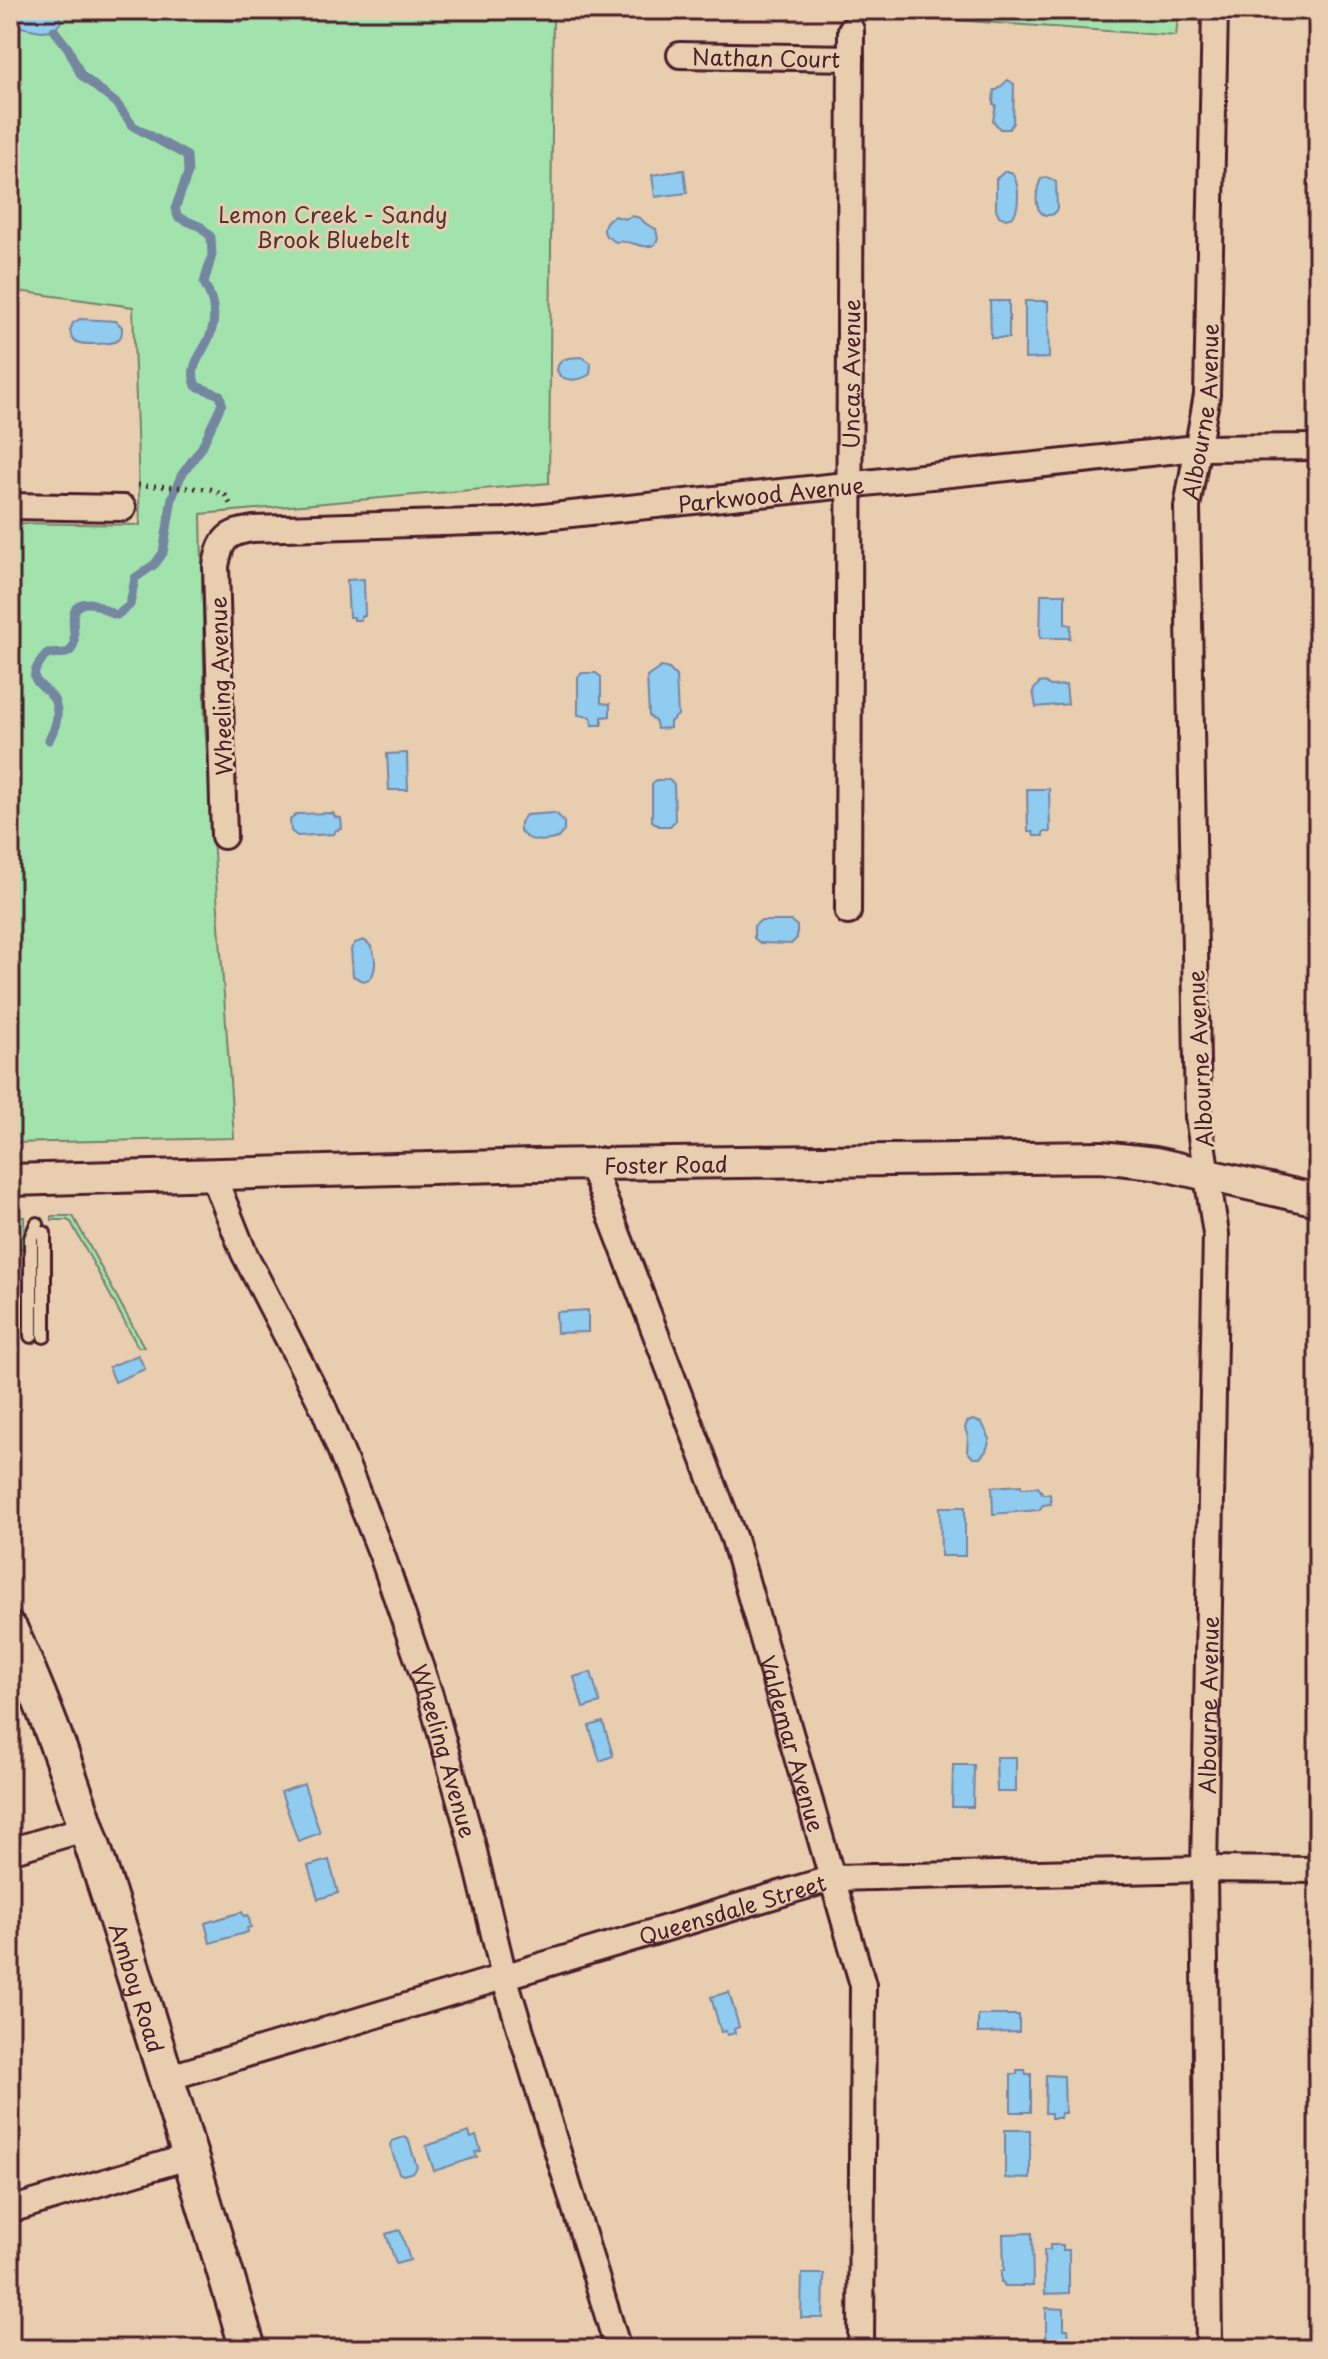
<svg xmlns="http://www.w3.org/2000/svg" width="1328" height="2359" font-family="'Playpen Sans',sans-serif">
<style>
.green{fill:#a2e3ad;stroke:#76816c;stroke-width:2}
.water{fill:#90cbf0;stroke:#7486a1;stroke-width:2}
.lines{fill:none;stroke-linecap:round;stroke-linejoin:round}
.stream{stroke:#7486a1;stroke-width:9}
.service-casing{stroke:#4a1f2b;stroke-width:18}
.minor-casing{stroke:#4a1f2b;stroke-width:30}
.tertiary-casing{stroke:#4a1f2b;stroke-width:36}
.secondary-casing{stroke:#4a1f2b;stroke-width:40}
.path{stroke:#4a1f2b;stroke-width:5;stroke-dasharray:2 6;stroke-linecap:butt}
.service{stroke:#e8cdaf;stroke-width:12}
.minor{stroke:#e8cdaf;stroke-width:24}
.tertiary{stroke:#e8cdaf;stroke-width:30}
.secondary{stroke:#e8cdaf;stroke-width:34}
.labels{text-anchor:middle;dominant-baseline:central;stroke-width:6;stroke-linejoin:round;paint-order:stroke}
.street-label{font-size:22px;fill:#4a1f2b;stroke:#e8cdaf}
.park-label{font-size:22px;fill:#533338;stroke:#e8cdaf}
</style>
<rect width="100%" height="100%" fill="#e8cdaf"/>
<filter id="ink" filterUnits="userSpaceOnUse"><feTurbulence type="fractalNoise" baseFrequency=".0125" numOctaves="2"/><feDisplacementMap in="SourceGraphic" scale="16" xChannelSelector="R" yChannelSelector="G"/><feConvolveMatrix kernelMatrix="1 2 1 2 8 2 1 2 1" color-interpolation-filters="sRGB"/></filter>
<g filter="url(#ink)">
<g class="green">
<polygon points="10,10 553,10 549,483 201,514 205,725 234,1138 10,1143 10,523 140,525 133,307 10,290"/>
<polygon points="895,10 1179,10 1176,36 898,16"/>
<polygon points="52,1216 73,1216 144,1347 138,1347 71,1222 67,1220 52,1220"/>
<rect x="10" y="1217" width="14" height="31"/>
</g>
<g class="water">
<polygon points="10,10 54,10 62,21 54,30 41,31 10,25"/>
<path d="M194,10h50l-1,12c-17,-2 -34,0 -49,-12z"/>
<polygon points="1008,80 1014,84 1013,123 1009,129 1000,129 993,121 996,105 993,104 994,90 997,90"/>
<polygon points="684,170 687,193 655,197 652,175"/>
<path d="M1004,172h7c9,9 9,35 2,45l-7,2 -7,-3 -3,-7v-30z"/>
<path d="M1047,177l9,5 1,26 -3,6c-21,7 -20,-22 -13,-35z"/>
<path d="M632,216l8,2 6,6 10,5 2,10 -4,6c-14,5 -22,-6 -38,-3l-10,-6c-5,-9 0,-17 9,-20l10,3z"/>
<polygon points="990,301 1009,301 1009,338 991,338"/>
<polygon points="1025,301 1048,301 1049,358 1025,359"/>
<path d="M80,319l36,2 6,6c0,6 0,9 -4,13 -5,5 -35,5 -41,2 -6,-3 -5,-5 -7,-11l3,-8z"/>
<path d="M582,357l9,6 -1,11c-8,6 -21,8 -30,2l-3,-6c2,-14 14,-12 25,-13z"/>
<polygon points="364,579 365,616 361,616 361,620 354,620 354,617 349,617 347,580"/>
<polygon points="1041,594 1065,594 1065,624 1071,625 1070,638 1040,638"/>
<polygon points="661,667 669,669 676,676 678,715 670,722 670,728 657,729 656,722 649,716 647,677"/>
<polygon points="582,673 596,673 601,677 601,703 610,704 610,716 602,717 602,725 592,725 591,717 578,715 578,677"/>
<polygon points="1045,682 1050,686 1066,685 1068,704 1036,707 1033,691 1039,683"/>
<polygon points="407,753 408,790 389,790 387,754"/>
<polygon points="656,780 669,780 674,784 675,821 670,826 659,826 652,821 652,785"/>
<polygon points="1027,789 1049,789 1050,832 1043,832 1043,836 1034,836 1033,832 1028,832"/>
<polygon points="333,813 335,817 341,818 342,829 336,830 334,834 297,836 291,831 290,820 296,814"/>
<path d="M554,813l4,2 6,7v9l-6,7c-13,4 -30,5 -38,-7v-9l6,-7z"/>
<polygon points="760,921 791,921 797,926 797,938 791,944 760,943 754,938 754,926"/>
<path d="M363,940c14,6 15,28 7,39l-7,2 -10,-5 -2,-27 4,-6z"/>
<polygon points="588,1310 588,1332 557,1333 556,1312"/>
<polygon points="138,1355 145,1369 115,1382 109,1367"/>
<polygon points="973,1420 982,1423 990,1439 986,1451 980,1458 973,1458 967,1451 968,1437 965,1428 967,1422"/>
<polygon points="1021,1485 1022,1488 1038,1487 1043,1494 1050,1494 1051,1504 1043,1505 1039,1510 993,1514 992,1487"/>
<polygon points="940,1507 965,1507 965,1556 941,1556"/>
<polygon points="591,1672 600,1703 583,1708 574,1677"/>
<polygon points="603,1722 613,1756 600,1761 589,1726"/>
<polygon points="996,1757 1016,1757 1016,1792 997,1792"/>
<polygon points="953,1765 974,1765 973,1807 952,1807"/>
<polygon points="304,1784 320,1833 298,1841 281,1792"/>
<polygon points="329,1860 338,1893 318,1899 308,1866"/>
<polygon points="242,1912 244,1916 248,1915 251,1927 247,1928 248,1932 210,1943 205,1923"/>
<polygon points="729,1992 739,2027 734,2029 735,2033 727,2035 726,2031 721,2032 711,1997"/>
<polygon points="978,2015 1019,2015 1019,2032 978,2033"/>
<polygon points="1017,2070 1025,2070 1026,2074 1031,2074 1031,2112 1011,2112 1011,2074 1017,2074"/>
<polygon points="1046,2075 1064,2076 1065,2113 1061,2113 1060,2118 1051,2118 1051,2113 1045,2113"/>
<polygon points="1005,2130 1030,2130 1030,2179 1005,2178"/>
<polygon points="469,2132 471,2138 476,2136 481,2151 475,2152 477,2157 434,2171 426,2146"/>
<polygon points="404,2137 408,2139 417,2167 414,2172 403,2175 399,2173 390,2145 392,2141"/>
<polygon points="400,2230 410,2260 396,2264 386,2234"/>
<polygon points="1032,2233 1033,2286 1004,2286 1004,2283 1001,2282 1001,2271 1004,2270 1003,2234"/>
<polygon points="1050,2245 1063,2245 1063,2250 1069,2250 1069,2293 1045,2294 1044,2250 1050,2250"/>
<polygon points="802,2274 824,2274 823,2318 801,2318"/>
<polygon points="1046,2308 1064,2309 1064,2329 1068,2329 1069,2339 1064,2339 1064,2343 1046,2343"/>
</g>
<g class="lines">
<path class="stream" d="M49,740c6,-11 11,-26 6,-38 -7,-19 -37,-17 -8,-48 6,-1 13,0 19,-1 21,-6 -9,-50 23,-50 10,0 17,10 28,12l13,-10 5,-27 20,-14 8,-11 9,-55 9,-22 21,-29 20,-44 -2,-8 -24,-9c-9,-22 9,-34 15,-53 6,-18 2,-35 -7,-50l8,-28 -1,-18 -10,-10 -23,-10 -3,-8 13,-36 -1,-17 -54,-30 -16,-22 -36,-29 -13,-27 -14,-18"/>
<defs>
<g id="service">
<polyline points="31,1336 31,1238 37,1224"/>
<polyline points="44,1336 44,1233"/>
</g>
<g id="minor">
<path id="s1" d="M680,55l171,3"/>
<polyline points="10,506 123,508"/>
<path id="s2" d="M224,836l-8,-270c5,-27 10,-33 37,-37l252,-8 692,-73 121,-1"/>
<path id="s3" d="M848,912l3,-882"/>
<path id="s4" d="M591,1164l143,375 129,446 -2,364"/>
<path id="s5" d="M213,1175l31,78 80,156 58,146 48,140 42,148 32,133 114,373"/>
<polyline points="10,1851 87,1828"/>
<path id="s6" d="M167,2078l666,-200 371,-9 114,1"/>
<polyline points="10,2210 191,2156"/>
<path id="s7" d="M1209,2349l-5,-480 12,-635 -18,-117 -11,-610 20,-112 8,-385"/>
</g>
<g id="tertiary">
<path id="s8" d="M10,1180l523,-15 568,-8 54,6 163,37"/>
</g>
<g id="secondary">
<path id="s9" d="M10,1630c48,103 81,211 116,319 42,133 82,266 122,400"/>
</g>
</defs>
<use href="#service" class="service-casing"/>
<use href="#minor" class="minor-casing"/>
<use href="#tertiary" class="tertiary-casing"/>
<use href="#secondary" class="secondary-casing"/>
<polyline class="path" points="138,485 210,489 225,495 232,507"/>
<use href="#service" class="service"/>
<use href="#minor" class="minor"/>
<use href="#tertiary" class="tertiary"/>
<use href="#secondary" class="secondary"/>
</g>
</g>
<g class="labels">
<g class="street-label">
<text stroke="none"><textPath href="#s1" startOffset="86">Nathan Court</textPath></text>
<text stroke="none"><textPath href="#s3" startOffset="538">Uncas Avenue</textPath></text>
<text stroke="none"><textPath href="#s7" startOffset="1940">Albourne Avenue</textPath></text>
<text stroke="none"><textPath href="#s2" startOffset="848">Parkwood Avenue</textPath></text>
<text transform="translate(220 686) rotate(-92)">Wheeling Avenue</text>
<text transform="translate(1199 1059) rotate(-93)">Albourne Avenue</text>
<text stroke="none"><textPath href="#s8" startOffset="656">Foster Road</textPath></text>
<text stroke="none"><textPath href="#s7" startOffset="644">Albourne Avenue</textPath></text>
<text stroke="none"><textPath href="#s4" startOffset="614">Valdemar Avenue</textPath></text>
<text stroke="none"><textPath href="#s5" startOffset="622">Wheeling Avenue</textPath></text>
<text stroke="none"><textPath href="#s6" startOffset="590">Queensdale Street</textPath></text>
<text stroke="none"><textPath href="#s9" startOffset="380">Amboy Road</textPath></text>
</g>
<g class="park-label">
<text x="333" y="213">Lemon Creek - Sandy<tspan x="333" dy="25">Brook Bluebelt</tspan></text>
</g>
</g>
<rect width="1328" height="2359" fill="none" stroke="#e8cdaf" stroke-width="40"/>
<rect x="20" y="20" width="1288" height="2319" fill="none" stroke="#4a1f2b" stroke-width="3" filter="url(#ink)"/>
</svg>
